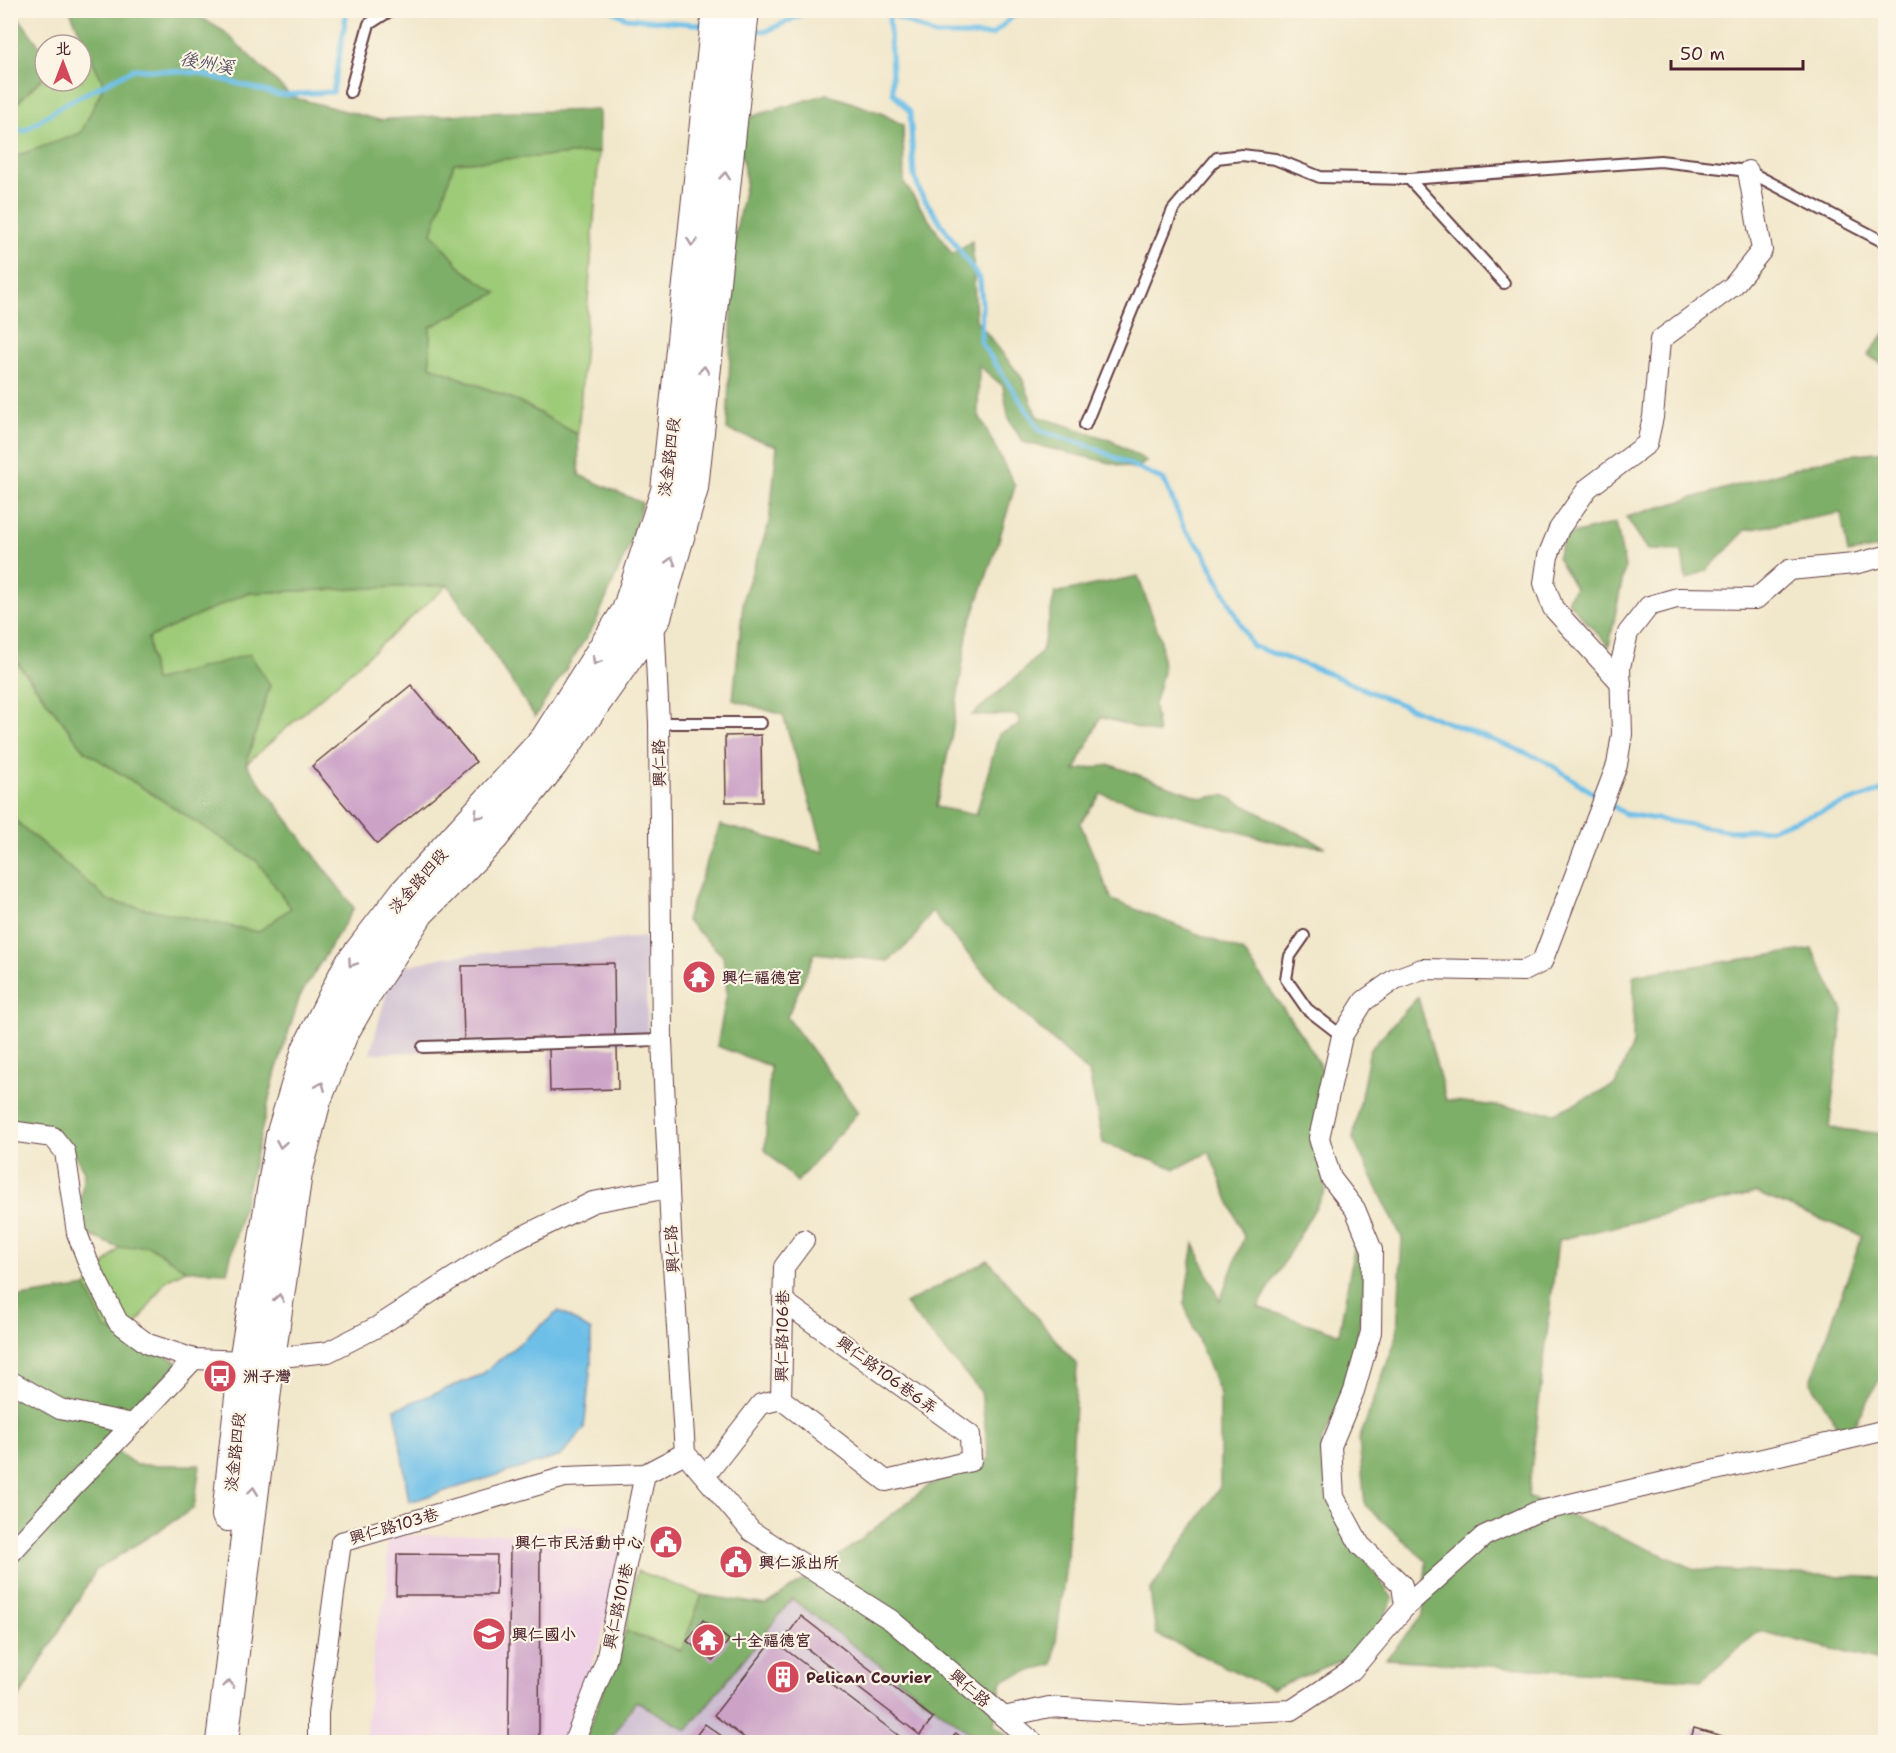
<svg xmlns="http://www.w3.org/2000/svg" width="1896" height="1753" font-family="'Shantell Sans','LXGW WenKai TC',sans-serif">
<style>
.built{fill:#efd0e6}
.industrial{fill:#cdbed2}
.green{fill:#9ecb78;stroke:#747552;stroke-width:1.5}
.forest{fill:#7eaf68;stroke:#64674a;stroke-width:1.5}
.water{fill:#6dbfe8;stroke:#5c6f8a;stroke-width:1.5}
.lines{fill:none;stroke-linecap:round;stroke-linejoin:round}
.stream{stroke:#6dbfe8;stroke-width:5}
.building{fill:#cca3c7}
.service-casing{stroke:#633d43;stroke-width:14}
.minor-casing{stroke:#633d43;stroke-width:22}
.primary-casing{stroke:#633d43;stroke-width:34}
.service{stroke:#fff;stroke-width:10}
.minor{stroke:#fff;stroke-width:20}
.primary{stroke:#fff;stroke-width:32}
.oneway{stroke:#ae9aa0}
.labels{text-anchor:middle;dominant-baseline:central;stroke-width:4.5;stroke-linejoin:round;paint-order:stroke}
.street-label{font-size:16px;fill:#4a1f2b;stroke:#fcf5e5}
.poi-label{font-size:16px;font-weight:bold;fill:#4a1f2b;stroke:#fcf5e5;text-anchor:start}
.water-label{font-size:18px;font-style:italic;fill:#544f64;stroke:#fcf5e5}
</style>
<rect width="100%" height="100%" fill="#fcf5e5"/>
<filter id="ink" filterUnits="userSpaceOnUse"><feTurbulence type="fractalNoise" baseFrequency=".0167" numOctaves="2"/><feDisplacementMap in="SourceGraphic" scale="12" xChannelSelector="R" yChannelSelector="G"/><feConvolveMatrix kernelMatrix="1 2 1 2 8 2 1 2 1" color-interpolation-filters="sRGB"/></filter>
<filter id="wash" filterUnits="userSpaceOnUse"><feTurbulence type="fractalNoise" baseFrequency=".008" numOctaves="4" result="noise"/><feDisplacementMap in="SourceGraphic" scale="24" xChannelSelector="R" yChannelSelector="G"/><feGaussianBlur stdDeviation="1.35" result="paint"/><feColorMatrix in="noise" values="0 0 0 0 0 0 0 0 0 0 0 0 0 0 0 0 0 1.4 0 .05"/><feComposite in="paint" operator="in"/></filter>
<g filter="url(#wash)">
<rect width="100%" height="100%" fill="#f1e7cb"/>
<polygon class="built" points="565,1524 623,1537 601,1639 581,1697 562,1742 365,1742 376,1629 387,1594 387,1536 560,1532"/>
<g class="industrial">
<polygon points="645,937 648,1042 370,1054 387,991 405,966 445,957"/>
<polygon points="792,1599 982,1742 609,1742 636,1701 687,1730"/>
</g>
<g class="green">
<polygon points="81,35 104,85 81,133 11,158 11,109 45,75 45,81 81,81 81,45 72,45"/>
<polygon points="599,152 578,435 520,402 430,366 430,327 496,293 463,270 431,233 454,163"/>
<polygon points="448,585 246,764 270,685 154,681 148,638 246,593"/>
<polygon points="10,654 85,751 257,861 291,908 258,932 109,901 11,817"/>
<polygon points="148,1245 186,1270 166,1280 129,1336 105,1330 86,1287 119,1248"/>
<polygon points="637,1571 702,1595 682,1651 625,1631"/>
</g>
<g class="forest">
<polygon points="14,11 45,54 45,75 11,109 10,11"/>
<polygon points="70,11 190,11 225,32 292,97 379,120 479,113 599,110 599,152 454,163 432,233 463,270 497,293 430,327 430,366 520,402 578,435 579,475 642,503 629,546 595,624 535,717 448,585 247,593 148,638 154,681 250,654 270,685 246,764 354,908 300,996 276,1071 227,1272 186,1270 148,1245 119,1248 84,1233 80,1207 84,1171 66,1140 11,1136 11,817 109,901 258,932 291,908 257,861 85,751 11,654 11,158 81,133 104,85"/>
<polygon points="827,94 881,113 903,125 904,183 952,254 972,241 976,320 1022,378 1037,416 1110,440 1147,461 1136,469 1023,442 1009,420 1003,386 979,366 978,413 1015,486 998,543 968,629 951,739 936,807 976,815 999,734 1021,725 1017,715 972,715 1022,672 1042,651 1055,593 1138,576 1161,640 1163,672 1154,705 1158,734 1101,717 1075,770 1111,765 1202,798 1224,795 1325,847 1276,842 1101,794 1080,823 1112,900 1244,952 1302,1036 1325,1074 1325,1191 1258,1307 1339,1334 1357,1233 1368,1252 1353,1375 1321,1443 1334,1516 1393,1599 1369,1649 1272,1689 1156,1634 1150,1591 1220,1487 1220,1395 1184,1304 1194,1244 1220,1301 1244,1237 1209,1152 1176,1169 1103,1143 1089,1073 1005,997 931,911 913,940 888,961 815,953 787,1017 858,1112 797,1182 765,1150 770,1066 717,1046 727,993 723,956 686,920 720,825 825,852 783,715 733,700 744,595 769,524 777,446 727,430 735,235 746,182 739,138 746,118"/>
<polygon points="1885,333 1885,366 1868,355"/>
<polygon points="1885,451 1885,547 1848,553 1841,513 1746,530 1707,570 1686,580 1682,551 1648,550 1626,517 1839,456"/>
<polygon points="1616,523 1625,567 1609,646 1567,601 1575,588 1557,557 1565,536"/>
<polygon points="1812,949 1843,1011 1829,1128 1885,1134 1885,1370 1845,1440 1811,1382 1862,1236 1756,1193 1558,1240 1528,1497 1695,1569 1885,1578 1885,1662 1759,1631 1701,1680 1386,1659 1423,1615 1426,1561 1365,1505 1359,1440 1397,1336 1402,1238 1353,1139 1370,1049 1418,997 1446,1100 1555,1113 1615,1085 1633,1044 1634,975"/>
<polygon points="988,1260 1077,1365 1067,1557 1053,1664 1002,1680 994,1725 1016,1742 982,1742 792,1599 687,1730 636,1701 609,1742 584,1742 625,1631 681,1651 702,1595 766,1605 844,1552 931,1484 989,1459 981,1392 905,1304"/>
<polygon points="86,1287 105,1329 129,1336 179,1363 102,1440 136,1465 200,1465 194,1508 96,1570 11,1711 11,1314 20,1297"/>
</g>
<polygon class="water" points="559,1311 591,1331 591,1364 584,1429 561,1456 409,1502 395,1409 481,1375"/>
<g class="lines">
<g class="stream">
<polyline points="611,10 626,18 706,25"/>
<polyline points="882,10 935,35 992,35 1020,10"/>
<polyline points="889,15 893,93 910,112 914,176 921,194 980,280 982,304 981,342 986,350 1041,431 1092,447 1164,480 1185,530 1203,551 1252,646 1323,671 1382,697 1544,760 1599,797"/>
<polyline points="751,30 767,31 811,10"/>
<polyline points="10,123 24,131 63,105 134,69 199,73 279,95 333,92 347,10"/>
<polyline points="1607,802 1625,814 1730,831 1771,829 1886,789"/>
</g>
</g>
<g id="blocks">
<g class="building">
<polygon points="411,685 476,762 377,844 312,766"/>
<polygon points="761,735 762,802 726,802 725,736"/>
<polygon points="614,963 615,1038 464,1040 462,966"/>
<polygon points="617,1047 618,1089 550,1091 549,1049"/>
<polygon points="510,1547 540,1548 539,1738 508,1738"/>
<polygon points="397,1554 497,1555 496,1595 396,1595"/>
<polygon points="801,1616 933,1718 920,1735 788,1634"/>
<polygon points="703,1620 729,1640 713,1661 687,1641"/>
<polygon points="773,1640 907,1742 750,1742 714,1715"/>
<polygon points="705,1724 730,1742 691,1742"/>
<polygon points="1694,1728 1743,1742 1690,1742"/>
<polygon points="956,1733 968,1742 949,1742"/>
</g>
</g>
</g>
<g filter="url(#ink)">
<use href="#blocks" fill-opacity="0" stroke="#633d43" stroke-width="1.5"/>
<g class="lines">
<defs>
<g id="service">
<polyline points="350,92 369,24 391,10"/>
<polyline points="1409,179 1504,283"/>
<polyline points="1085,425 1173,210 1217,158 1242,155 1275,159 1320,177 1409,179 1660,161 1748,171 1886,243"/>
<polyline points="659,723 761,723"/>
<polyline points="1304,936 1290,956 1286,979 1307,1009 1342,1036"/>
<polyline points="423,1047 662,1040"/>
</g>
<g id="minor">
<polyline points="654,617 659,723 662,1040 671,1233 685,1453 751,1531 891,1620 1033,1742"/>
<polyline points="1621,683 1553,608 1544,583 1548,556 1559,529 1588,488 1647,444 1653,417 1660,340 1733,286 1762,250 1748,171"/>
<polyline points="10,1131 53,1137 65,1152 77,1233 90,1267 118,1322 148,1344 194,1359"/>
<polyline points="10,1381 60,1409 133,1424 194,1359 245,1361 328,1352 377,1327 501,1247 593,1202 669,1188"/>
<polyline points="781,1399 886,1481 971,1461 970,1435 783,1301"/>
<polyline points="705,1476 761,1404 781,1399 784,1267 804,1240"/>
<polyline points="10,1554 53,1507 133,1424"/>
<polyline points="1405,1607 1484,1536 1536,1512 1886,1430"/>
<polyline points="1004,1717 1049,1707 1180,1715 1292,1710 1352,1670 1405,1607 1402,1585 1360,1545 1334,1497 1331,1446 1354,1391 1371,1332 1372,1250 1355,1209 1331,1178 1319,1138 1342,1036 1364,1001 1395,979 1422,969 1524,971 1542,962 1617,765 1622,734 1620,667 1628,633 1649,606 1677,598 1756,599 1789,570 1854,564 1886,556"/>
<polyline points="318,1742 318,1713 341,1542 565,1477 645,1474"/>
<polyline points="574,1742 606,1661 645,1474 685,1453"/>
</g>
<g id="primary">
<polyline points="228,1515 245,1361 282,1136 308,1050 349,967 405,894 546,740 628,611 667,491 718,10"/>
<polyline points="222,1742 269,1358 296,1173 315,1100 342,1033 362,998 419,911 493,836 552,763 655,617 692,488 743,10"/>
</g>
</defs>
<use href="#service" class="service-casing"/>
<use href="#minor" class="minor-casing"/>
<use href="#primary" class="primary-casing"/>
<use href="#service" class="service"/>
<use href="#minor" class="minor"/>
<use href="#primary" class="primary"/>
</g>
<defs><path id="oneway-chevron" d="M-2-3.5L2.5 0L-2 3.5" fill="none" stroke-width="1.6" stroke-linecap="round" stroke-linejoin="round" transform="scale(1.5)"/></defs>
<g class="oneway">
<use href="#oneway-chevron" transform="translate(725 176) rotate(-84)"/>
<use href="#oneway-chevron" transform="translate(692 242) rotate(96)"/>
<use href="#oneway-chevron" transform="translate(704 370) rotate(-84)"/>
<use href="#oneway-chevron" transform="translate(671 561) rotate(-74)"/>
<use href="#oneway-chevron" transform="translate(596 661) rotate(122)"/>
<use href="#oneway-chevron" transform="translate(478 815) rotate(133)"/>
<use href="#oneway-chevron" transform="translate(352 963) rotate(124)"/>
<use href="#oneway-chevron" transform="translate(321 1086) rotate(-68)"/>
<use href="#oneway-chevron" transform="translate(281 1144) rotate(100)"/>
<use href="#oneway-chevron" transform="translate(279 1298) rotate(-81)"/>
<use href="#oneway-chevron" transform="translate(253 1491) rotate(-83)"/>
<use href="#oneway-chevron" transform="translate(229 1684) rotate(-83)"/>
</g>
</g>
<defs>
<symbol id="temple-disc" viewBox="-11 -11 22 22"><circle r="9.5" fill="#d1495b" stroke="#fcf5e5"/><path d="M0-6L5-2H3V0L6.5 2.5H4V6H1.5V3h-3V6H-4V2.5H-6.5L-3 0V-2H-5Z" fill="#fff"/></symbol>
<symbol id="bus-disc" viewBox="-11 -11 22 22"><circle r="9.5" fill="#d1495b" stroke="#fcf5e5"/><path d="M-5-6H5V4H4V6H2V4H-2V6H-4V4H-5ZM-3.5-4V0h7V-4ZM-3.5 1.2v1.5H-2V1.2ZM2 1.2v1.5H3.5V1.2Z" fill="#fff"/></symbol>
<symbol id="civic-disc" viewBox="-11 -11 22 22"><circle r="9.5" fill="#d1495b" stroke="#fcf5e5"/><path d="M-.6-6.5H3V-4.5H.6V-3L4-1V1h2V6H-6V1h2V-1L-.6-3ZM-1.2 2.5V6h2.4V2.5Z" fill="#fff"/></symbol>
<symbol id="school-disc" viewBox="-11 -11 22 22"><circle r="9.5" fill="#d1495b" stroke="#fcf5e5"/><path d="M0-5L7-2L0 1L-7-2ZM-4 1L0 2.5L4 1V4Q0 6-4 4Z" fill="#fff"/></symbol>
<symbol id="building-disc" viewBox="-11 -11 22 22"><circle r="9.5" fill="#d1495b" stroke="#fcf5e5"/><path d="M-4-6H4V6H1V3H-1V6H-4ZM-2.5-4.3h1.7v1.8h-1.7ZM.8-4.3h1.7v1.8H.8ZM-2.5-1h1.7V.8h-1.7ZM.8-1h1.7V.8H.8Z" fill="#fff"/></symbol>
</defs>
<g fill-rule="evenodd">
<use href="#temple-disc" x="680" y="958" width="38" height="38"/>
<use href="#bus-disc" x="201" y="1357" width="38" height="38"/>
<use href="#civic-disc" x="647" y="1523" width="38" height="38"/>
<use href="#civic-disc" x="717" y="1543" width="38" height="38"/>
<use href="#school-disc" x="470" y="1615" width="38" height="38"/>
<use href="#temple-disc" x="689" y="1621" width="38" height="38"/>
<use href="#building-disc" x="764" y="1658" width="38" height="38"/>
</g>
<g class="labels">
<g class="street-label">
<text transform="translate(669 457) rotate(-83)">淡金路四段</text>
<text transform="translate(659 763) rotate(-91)">興仁路</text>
<text transform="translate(418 881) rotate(-49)">淡金路四段</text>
<text transform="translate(672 1249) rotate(-93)">興仁路</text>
<text transform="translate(782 1336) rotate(-89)">興仁路106巷</text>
<text transform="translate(887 1375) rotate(36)">興仁路106巷6弄</text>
<text transform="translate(235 1452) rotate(-84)">淡金路四段</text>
<text transform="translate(394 1526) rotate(-16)">興仁路103巷</text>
<text transform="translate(618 1606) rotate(-78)">興仁路101巷</text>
<text transform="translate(970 1688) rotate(41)">興仁路</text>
</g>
<g class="poi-label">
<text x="722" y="977">興仁福德宮</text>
<text x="243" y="1376">洲子灣</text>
<text x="643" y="1542" text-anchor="end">興仁市民活動中心</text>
<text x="759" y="1562">興仁派出所</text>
<text x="512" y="1634">興仁國小</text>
<text x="731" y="1640">十全福德宮</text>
<text x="806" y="1677">Pelican Courier</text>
</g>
<g class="water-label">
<text transform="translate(207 63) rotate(11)">後州溪</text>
</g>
</g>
<rect width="1896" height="1753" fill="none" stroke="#fcf5e5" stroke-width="36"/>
<g transform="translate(63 63)"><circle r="28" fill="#fcf5e5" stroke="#b59f9b" stroke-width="1.5"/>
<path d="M0-4.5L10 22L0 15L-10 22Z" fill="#d1495b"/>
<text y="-9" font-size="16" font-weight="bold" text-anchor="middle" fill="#4a1f2b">北</text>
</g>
<path d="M1671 60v9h132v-9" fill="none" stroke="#4a1f2b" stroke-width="3"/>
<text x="1680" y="60" font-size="18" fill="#4a1f2b" stroke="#fcf5e5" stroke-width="4.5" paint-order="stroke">50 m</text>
</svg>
